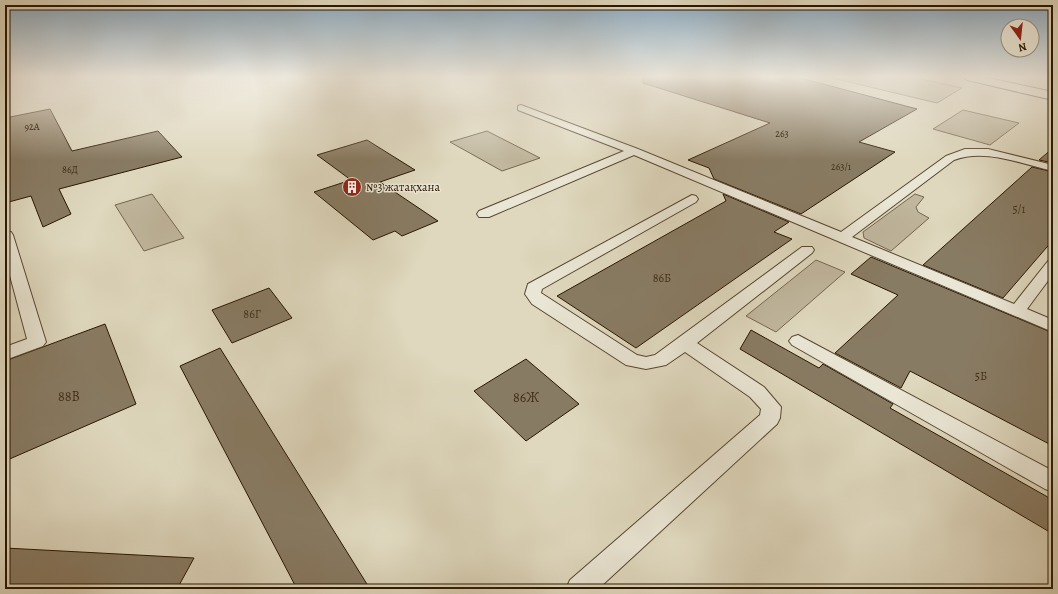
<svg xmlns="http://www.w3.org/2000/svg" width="1058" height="594" font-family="Alegreya,serif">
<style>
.green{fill:#c0b79e;stroke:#75664f}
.building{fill:#887b63;stroke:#2a1600}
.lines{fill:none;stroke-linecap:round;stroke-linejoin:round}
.lane-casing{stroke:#574630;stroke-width:2}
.secondary-casing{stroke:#2a1600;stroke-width:2}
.lane{fill:#eae6d5;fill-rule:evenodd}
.secondary{fill:#eae6d5;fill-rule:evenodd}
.labels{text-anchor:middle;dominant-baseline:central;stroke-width:3;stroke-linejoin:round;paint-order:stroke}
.far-number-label{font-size:10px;fill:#422f19}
.far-poi-label{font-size:12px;fill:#2a1600;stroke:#eae6d5;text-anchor:start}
.number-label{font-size:12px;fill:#422f19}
.near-number-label{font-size:14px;fill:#422f19}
</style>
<rect width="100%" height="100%" fill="#dfd8be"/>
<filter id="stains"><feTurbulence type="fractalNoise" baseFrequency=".005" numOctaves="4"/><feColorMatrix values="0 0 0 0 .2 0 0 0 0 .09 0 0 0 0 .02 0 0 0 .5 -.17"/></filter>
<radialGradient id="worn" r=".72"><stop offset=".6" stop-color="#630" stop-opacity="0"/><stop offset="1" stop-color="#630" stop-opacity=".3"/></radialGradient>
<g class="green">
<polygon points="828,77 912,77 962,88 937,103"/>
<polygon points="963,110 1019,123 990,145 933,129"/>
<polygon points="487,131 540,158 502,171 450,142"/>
<polygon points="152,194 184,238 144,251 115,205"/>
<polygon points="915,194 924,197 916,207 918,212 929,218 891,251 864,238 863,232"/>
<polygon points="816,260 845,272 776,332 746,316"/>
</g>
<g class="building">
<polygon points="643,77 797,77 917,109 859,142 895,152 801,214 714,179 709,168 688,160 770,123 643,83"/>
<polygon points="50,109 72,151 158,131 182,157 59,189 71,214 43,227 31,196 5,203 5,118"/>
<polygon points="367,140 415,170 380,182 438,221 402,236 395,231 373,240 314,192 351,180 317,155"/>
<polygon points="1053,148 1053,163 1039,160"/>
<polygon points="1032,167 1053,172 1053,240 1003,298 923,265"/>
<polygon points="723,194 789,222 774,232 792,239 636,348 557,296 726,201"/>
<polygon points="871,257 1053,333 1053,446 910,371 901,388 835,353 898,295 851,274"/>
<polygon points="269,288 292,318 232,343 212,310"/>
<polygon points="105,324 136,404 5,461 5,361"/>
<polygon points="751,330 819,368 823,364 893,404 890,408 1053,500 1053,534 740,349"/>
<polygon points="220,348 370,589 297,589 180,366"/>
<polygon points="526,359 579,404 526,441 474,391"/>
<polygon points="5,548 194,558 177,589 5,589"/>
</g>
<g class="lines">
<defs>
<g id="lane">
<path d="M521,105l117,44 203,83 105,-76 19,-7h23l65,16v6c-32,-7 -68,-23 -99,-11l-102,77 162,67 34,-43 5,-1v14l-26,35 26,11v12l-419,-177 -145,62h-10l-2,-3 2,-3 145,-60 -106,-41v-4z"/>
<polygon points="692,195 696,196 698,199 696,202 542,289 541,293 637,355 646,357 655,355 802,247 812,247 814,250 812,253 697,343 764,387 781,407 780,418 777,424 598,589 566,589 570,580 760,415 761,409 750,397 685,352 666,365 646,369 626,365 532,304 525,294 528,284"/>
<polygon points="5,231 11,232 13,235 46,342 43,346 5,360 5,347 27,339 5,257"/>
<polygon points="798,335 1053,471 1053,492 1045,489 792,345 789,341 792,337"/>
</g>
<polygon id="secondary" points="962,77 984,77 1053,92 1053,100 967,80"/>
</defs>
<use href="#lane" class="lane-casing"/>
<use href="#secondary" class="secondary-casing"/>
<use href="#lane" class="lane"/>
<use href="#secondary" class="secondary"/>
</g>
<linearGradient id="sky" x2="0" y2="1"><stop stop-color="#8ba8bd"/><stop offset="0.48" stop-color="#f1ede2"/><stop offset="1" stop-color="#f1ede2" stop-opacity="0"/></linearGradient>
<rect width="1058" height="160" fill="url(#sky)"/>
<defs>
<symbol id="building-disc" viewBox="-11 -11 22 22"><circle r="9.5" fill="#8f2418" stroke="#eae6d5"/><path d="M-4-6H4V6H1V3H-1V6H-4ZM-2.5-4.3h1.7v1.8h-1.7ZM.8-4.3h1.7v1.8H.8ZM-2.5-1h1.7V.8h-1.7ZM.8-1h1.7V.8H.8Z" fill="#fff"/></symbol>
</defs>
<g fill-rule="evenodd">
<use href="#building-disc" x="341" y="176" width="22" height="22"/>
</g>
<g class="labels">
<g class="far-number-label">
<text x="32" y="126">92А</text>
<text x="782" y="133">263</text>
<text x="841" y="166">263/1</text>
<text x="70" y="169">86Д</text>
</g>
<g class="far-poi-label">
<text x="366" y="187">№3 жатақхана</text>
</g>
<g class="number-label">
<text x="1019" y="209">5/1</text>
<text x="662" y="278">86Б</text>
<text x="252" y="314">86Г</text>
<text x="981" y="376">5Б</text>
</g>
<g class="near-number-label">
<text x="69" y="396">88В</text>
<text x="526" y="397">86Ж</text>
</g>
</g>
<rect width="1058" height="594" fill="none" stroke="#dfd8be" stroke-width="20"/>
<rect x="6" y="6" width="1046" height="582" fill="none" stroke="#2a1600" stroke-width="2"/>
<rect x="10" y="10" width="1038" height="574" fill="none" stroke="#2a1600"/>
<g transform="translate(1020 38) rotate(165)"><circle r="19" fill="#eae6d5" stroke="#9d9380"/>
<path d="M0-3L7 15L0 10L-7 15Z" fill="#8f2418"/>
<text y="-6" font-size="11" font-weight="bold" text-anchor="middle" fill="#2a1600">N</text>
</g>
<rect width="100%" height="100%" filter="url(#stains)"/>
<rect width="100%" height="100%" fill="url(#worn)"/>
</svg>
